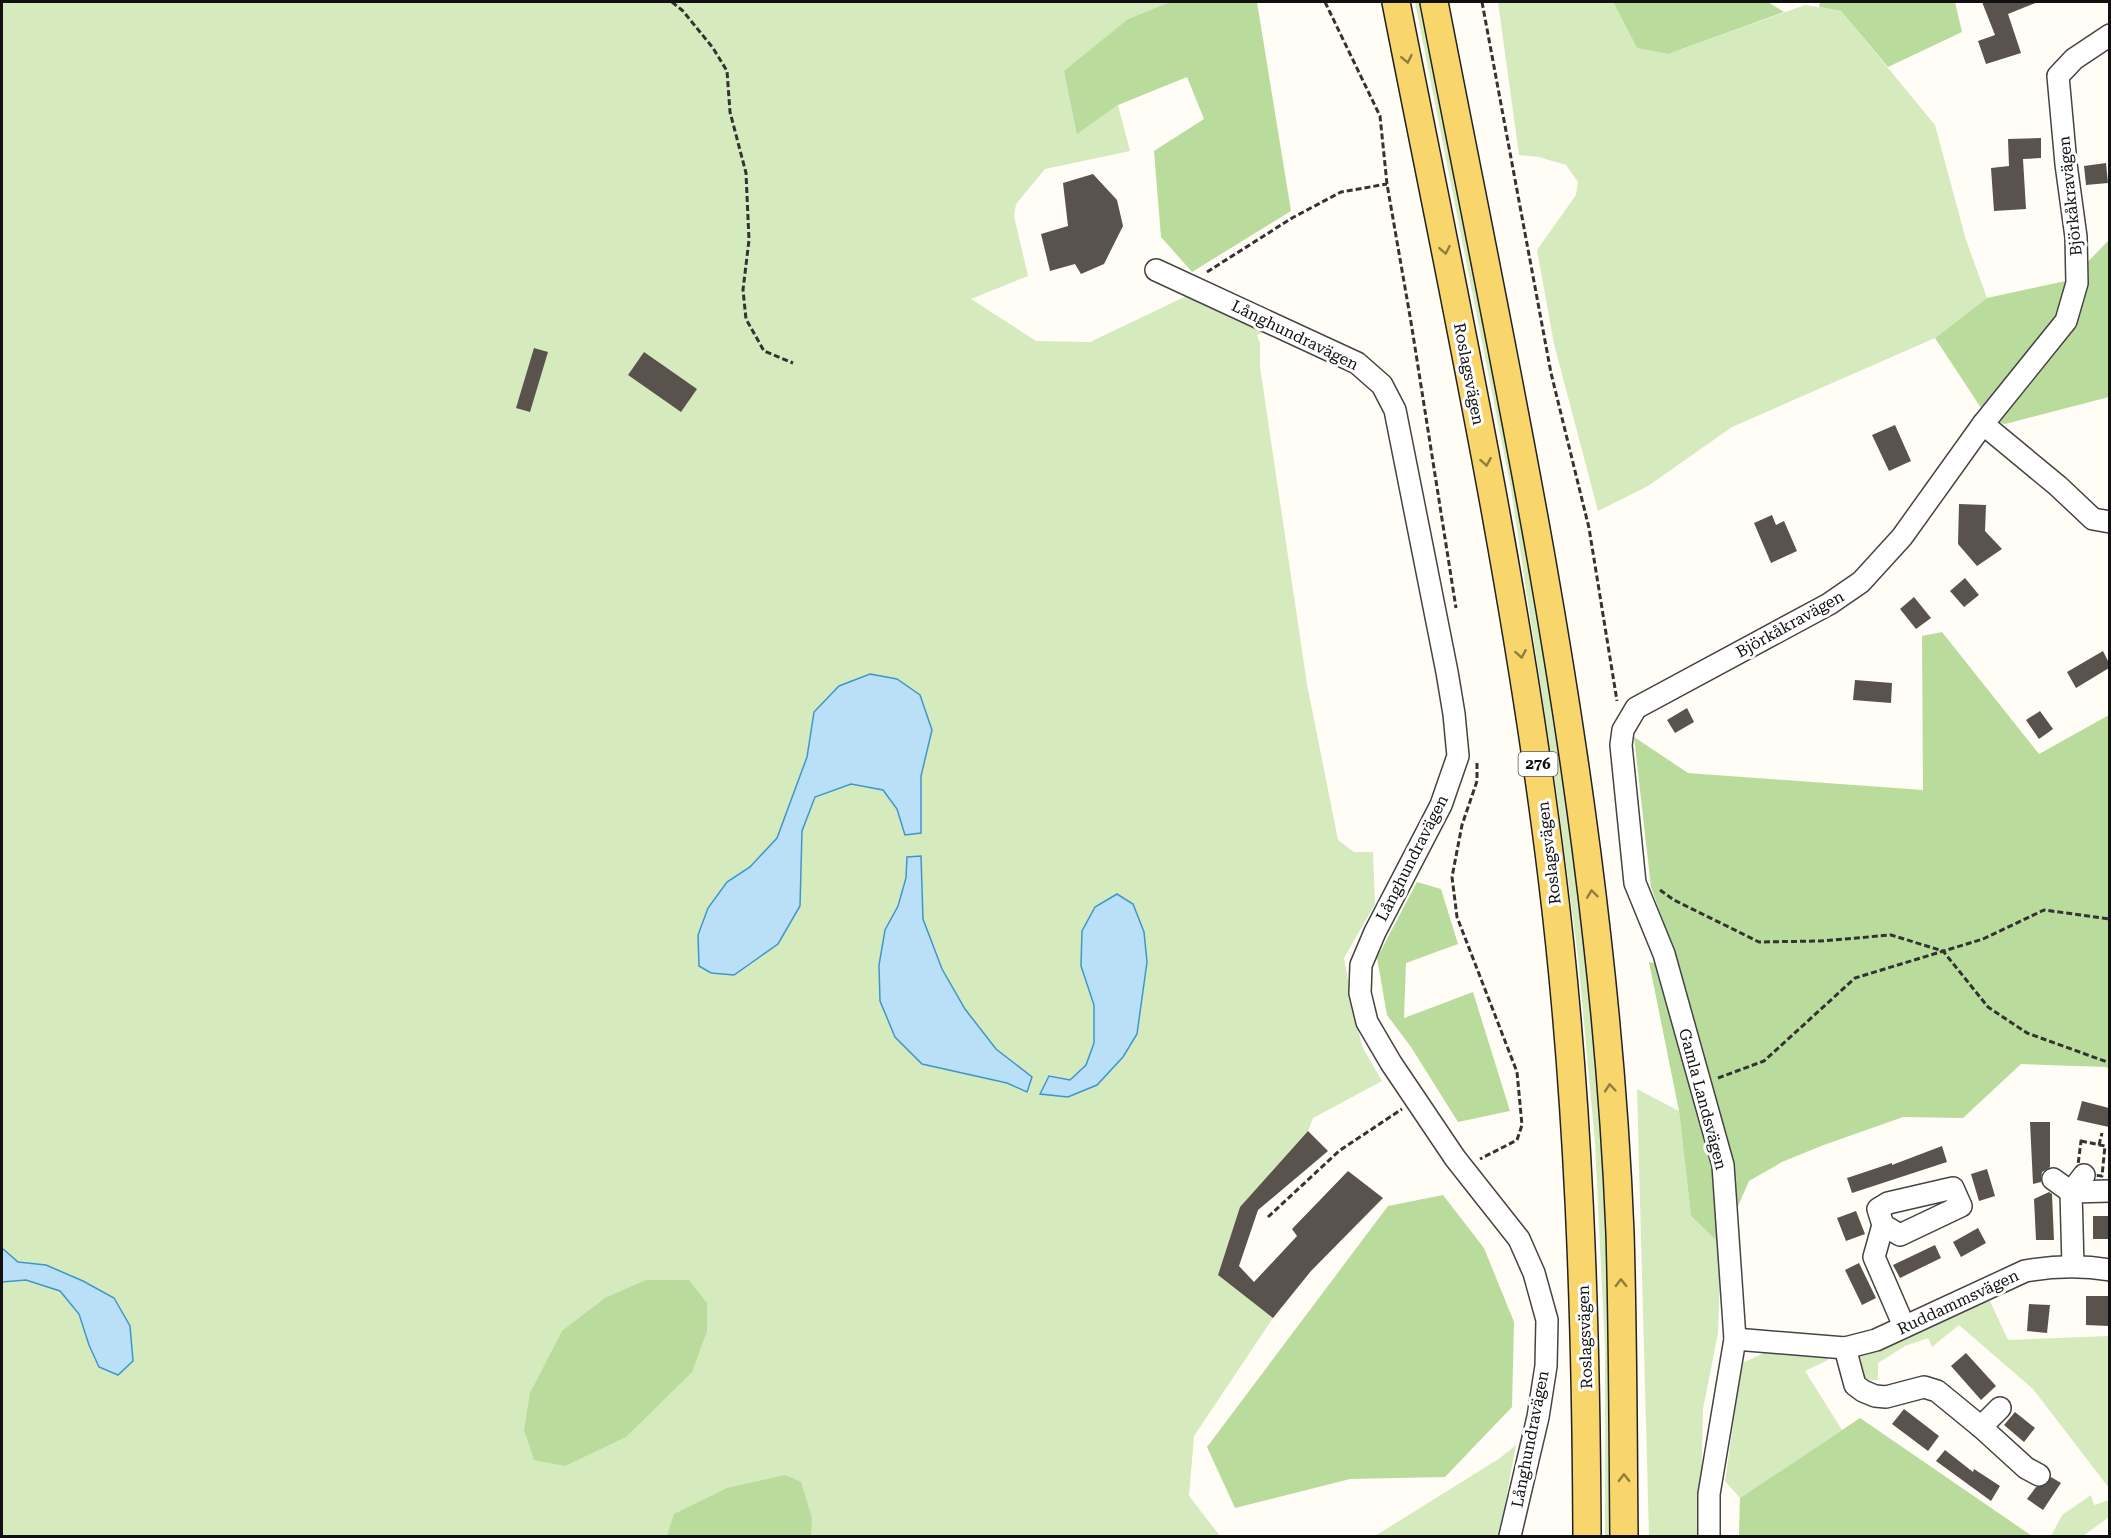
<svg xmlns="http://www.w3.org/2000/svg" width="2111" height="1538" font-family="'Roboto Serif',serif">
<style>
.green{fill:#d5ebbd}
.forest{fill:#b9dc9c}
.water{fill:#b9e0f7;stroke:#3f96cf;stroke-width:1.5}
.building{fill:#5a524d}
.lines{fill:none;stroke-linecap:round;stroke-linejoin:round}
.minor-casing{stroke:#444;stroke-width:24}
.major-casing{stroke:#222;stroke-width:30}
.path{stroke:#333;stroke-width:3;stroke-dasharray:6 3;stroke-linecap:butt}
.minor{stroke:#fff;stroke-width:21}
.major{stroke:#f9d66b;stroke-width:27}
.oneway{stroke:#917d42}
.labels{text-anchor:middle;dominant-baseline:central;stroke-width:6;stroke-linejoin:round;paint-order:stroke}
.shield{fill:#fff;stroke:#585858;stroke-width:1.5}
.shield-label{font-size:15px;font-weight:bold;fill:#111}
.street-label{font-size:16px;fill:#111;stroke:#fff}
</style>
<rect width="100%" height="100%" fill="#fffdf5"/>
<g class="green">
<polygon points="2,2 1170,2 1128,19 1078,133 1118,105 1130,151 1045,169 1016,204 1014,216 1028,276 971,299 1036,341 1090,342 1199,290 1267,332 1257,335 1260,343 1260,367 1307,684 1338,840 1354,852 1373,852 1375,904 1344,958 1356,1024 1363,1048 1382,1081 1313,1118 1308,1131 1240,1207 1218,1275 1273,1318 1194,1436 1189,1496 1220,1536 2,1536"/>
<polygon points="1415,2 1425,2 1526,522 1581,888 1600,1094 1609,1225 1614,1536 1605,1536 1605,1349 1595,1143 1578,957 1557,794 1511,489"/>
<polygon points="1498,2 1613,2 1637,48 1668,54 1805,5 1841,11 1935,125 1966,240 1987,298 1935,338 1732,427 1648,486 1598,511 1554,344 1537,250 1576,195 1578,182 1566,165 1539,157 1519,155"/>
<polygon points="1637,1089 1679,1111 1691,1216 1721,1245 1718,1333 1703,1409 1700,1536 1649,1536"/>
<polygon points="1988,1297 2008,1340 2109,1336 2109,1488 2033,1389 1959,1325 1932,1347 1928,1338 1905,1346 1878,1363 1878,1380 1864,1381 1851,1353"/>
<polygon points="1764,1353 1825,1354 1828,1360 1805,1371 1842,1430 1740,1498 1725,1481 1742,1363"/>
<polygon points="1516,1445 1499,1536 1375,1536 1500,1458"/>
<polygon points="2091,1495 2094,1505 2109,1500 2109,1517 2083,1536 2051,1536 2062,1515"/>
</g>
<g class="forest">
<polygon points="1170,2 1257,2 1291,211 1192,272 1161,237 1154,151 1204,119 1187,77 1118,105 1077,134 1064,71 1128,19"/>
<polygon points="1613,2 1768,2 1784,12 1668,54 1637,48"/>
<polygon points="1820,2 1955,2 1962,32 1888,67 1841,11 1819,7"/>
<polygon points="2109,240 2109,397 2005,424 1989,420 1935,338 1987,298 2070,280"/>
<polygon points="1942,632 2039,754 2109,715 2109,1069 2106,1067 2021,1064 1963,1118 1903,1117 1821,1146 1782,1162 1749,1181 1721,1245 1691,1216 1679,1111 1649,962 1679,966 1651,887 1634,737 1688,773 1923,790 1922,636"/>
<polygon points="1417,882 1441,889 1458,944 1406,963 1404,1018 1473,992 1510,1111 1458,1122 1411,1047 1387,1015 1377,958"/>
<polygon points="1443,1195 1484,1248 1514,1322 1512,1407 1445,1477 1350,1479 1235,1508 1207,1447 1388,1206"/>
<polygon points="646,1280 689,1280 707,1303 707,1331 692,1372 626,1437 565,1466 534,1460 524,1430 530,1393 562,1331 605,1298"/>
<polygon points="1860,1418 2032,1536 1739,1536 1740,1498"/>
<polygon points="785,1475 801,1482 812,1518 811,1536 667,1536 674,1514 727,1488"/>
</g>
<g class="water">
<polygon points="870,674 897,679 920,695 932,730 921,776 921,833 905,835 897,809 883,790 851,784 815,797 802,831 800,906 778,944 734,975 711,973 699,966 698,935 708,908 727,882 750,867 777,838 807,757 814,712 839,686"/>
<polygon points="921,856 923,919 942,969 965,1009 996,1049 1032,1077 1027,1092 1007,1083 922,1064 895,1037 880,1001 879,965 885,930 898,906 906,878 907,857"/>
<polygon points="1117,894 1133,904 1144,932 1147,962 1137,1034 1123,1057 1097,1085 1068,1097 1040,1094 1049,1076 1070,1080 1086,1065 1094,1043 1094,1005 1081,966 1082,931 1095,907"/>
<polygon points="2,1248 18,1262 46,1265 83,1281 114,1298 130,1326 133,1361 118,1375 99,1367 89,1345 79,1314 60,1291 26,1280 2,1282"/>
</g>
<g class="building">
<polygon points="1982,2 2038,2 2008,14 2021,53 1986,64 1978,41 1995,35"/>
<polygon points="2041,138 2041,158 2023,159 2026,209 1994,211 1991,168 2009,166 2008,139"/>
<polygon points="2106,163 2108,183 2086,185 2084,166"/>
<polygon points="1093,174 1117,200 1123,226 1104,264 1081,274 1075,264 1050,271 1041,234 1068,226 1063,183"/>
<polygon points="534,348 548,352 530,412 516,408"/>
<polygon points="644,352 697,389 681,412 628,375"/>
<polygon points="1895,425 1911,461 1889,471 1872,435"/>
<polygon points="1959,504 1986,505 1985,531 2002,549 1977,566 1958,544"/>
<polygon points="1772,515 1776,525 1784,521 1797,551 1771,563 1754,523"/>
<polygon points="1965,578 1979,595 1964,607 1950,591"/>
<polygon points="1914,597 1931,618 1916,629 1900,609"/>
<polygon points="2103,651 2109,663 2109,668 2076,688 2067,672"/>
<polygon points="1855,680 1892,683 1891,703 1853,700"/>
<polygon points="1687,708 1694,722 1675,733 1667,720"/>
<polygon points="2040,711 2053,729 2039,739 2026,720"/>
<polygon points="2082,1101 2109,1108 2109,1127 2077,1120"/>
<polygon points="2030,1122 2050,1122 2050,1167 2042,1172 2041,1182 2033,1184"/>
<polygon points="1308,1131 1328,1151 1258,1210 1239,1266 1254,1282 1297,1236 1292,1229 1348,1171 1383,1198 1311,1271 1273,1318 1218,1275 1240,1207"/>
<polygon points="1942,1146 1947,1162 1852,1193 1847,1178 1892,1163 1892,1165"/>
<polygon points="1987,1169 1995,1196 1979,1201 1971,1174"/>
<polygon points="2049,1192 2052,1194 2054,1240 2036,1240 2034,1199"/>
<polygon points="1856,1211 1865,1234 1846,1241 1837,1218"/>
<rect x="2093" y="1216" width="16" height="23"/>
<polygon points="1978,1228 1986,1243 1961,1257 1953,1242"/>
<polygon points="1935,1245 1941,1258 1900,1278 1893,1265"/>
<polygon points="1859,1263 1876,1298 1862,1305 1845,1270"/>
<polygon points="2086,1296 2109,1296 2109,1326 2086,1325"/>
<polygon points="2029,1304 2050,1305 2047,1333 2027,1331"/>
<polygon points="1966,1353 1996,1386 1981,1400 1951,1366"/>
<polygon points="1904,1409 1939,1436 1928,1451 1892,1424"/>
<polygon points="2015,1412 2035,1428 2024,1442 2004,1425"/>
<polygon points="1945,1450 1973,1472 1974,1469 2000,1486 1991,1501 1936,1461"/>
<polygon points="2051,1477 2061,1483 2043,1510 2027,1499 2036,1487 2046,1485"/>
</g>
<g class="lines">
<defs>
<g id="minor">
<polyline points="1156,270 1357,363 1382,385 1395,410 1447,672 1454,714 1458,756 1441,805 1375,932 1361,965 1360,993 1367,1022 1391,1063 1455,1158 1519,1239 1534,1273 1547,1320 1546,1366 1538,1417 1510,1536"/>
<polyline points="1983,424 2058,486 2093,519 2110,522"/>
<polyline points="2053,1179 2071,1192 2110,1191"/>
<polyline points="1883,1225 1900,1235 1961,1206 1953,1188 1888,1203 1878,1209 1883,1225 1874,1257 1904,1326"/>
<polyline points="2073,1266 2071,1192 2084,1175"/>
<path d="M1735,1339l110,9 31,-8 149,-69c28,-5 56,-6 85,-1"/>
<polyline points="1845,1348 1855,1385 1863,1391 1875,1396 1886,1397 1924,1387 1937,1391 1981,1427 2026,1468 2039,1475"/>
<polyline points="1981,1427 2000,1408"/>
<polyline points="1709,1536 1709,1494 1735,1339 1723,1165 1664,954 1635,883 1621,745 1623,730 1636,708 1829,604 1861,582 1902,537 1983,424 2066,321 2077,283 2076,237 2066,164 2058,76 2074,59 2110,35"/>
</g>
<g id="major">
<path d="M1396,2c57,290 120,580 156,874 27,219 34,440 35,660"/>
<path d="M1434,2c60,311 128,620 163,936 11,97 19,196 23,295 3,101 3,202 4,303"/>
</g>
</defs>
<use href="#minor" class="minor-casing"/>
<use href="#major" class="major-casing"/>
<g class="path">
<polyline points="672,2 683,11 713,48 727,71 730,112 746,173 749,240 743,290 746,319 764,351 793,363"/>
<polyline points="1325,2 1380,116 1387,184 1411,322 1456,608"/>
<polyline points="1482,2 1551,373 1589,528 1617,701"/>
<polyline points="1207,272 1292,218 1341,192 1387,184"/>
<polyline points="1477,763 1477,781 1462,825 1452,877 1457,917 1517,1072 1522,1125 1517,1140 1480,1159"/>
<polyline points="1660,890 1674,900 1759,942 1820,941 1891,935 1943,951 1988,1007 2027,1033 2110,1063"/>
<polyline points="1718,1078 1764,1061 1855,978 1983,939 2044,910 2110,919"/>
<polygon points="2081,1141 2105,1146 2102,1176 2077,1173"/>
<polyline points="2099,1145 2102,1133"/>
<polyline points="1268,1217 1339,1151 1402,1109"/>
</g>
<use href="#minor" class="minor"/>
<use href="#major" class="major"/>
</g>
<defs><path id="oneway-chevron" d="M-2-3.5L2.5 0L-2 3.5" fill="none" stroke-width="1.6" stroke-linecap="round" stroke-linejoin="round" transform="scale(1.5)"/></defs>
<g class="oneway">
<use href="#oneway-chevron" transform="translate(1407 59) rotate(79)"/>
<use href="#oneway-chevron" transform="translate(1445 250) rotate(79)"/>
<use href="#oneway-chevron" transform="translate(1486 462) rotate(80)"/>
<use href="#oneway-chevron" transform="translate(1521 654) rotate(80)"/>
<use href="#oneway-chevron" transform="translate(1592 894) rotate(-97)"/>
<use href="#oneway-chevron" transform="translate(1610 1088) rotate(-95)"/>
<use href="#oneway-chevron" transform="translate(1621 1283) rotate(-91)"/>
<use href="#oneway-chevron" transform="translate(1624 1478) rotate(-91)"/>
</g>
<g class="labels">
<rect class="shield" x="1518.5" y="752" width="39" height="24" rx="4.5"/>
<g class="shield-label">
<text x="1538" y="764">276</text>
</g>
<g class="street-label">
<text transform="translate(2070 196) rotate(-96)">Björkåkravägen</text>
<text transform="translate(1295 335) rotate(26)">Långhundravägen</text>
<text transform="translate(1469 374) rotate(79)">Roslagsvägen</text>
<text transform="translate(1790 624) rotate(-29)">Björkåkravägen</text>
<text transform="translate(1549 853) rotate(-97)">Roslagsvägen</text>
<text transform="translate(1412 858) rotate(-63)">Långhundravägen</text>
<text transform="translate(1703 1099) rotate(75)">Gamla Landsvägen</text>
<text transform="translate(1958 1302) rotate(-25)">Ruddammsvägen</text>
<text transform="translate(1585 1337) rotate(-92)">Roslagsvägen</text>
<text transform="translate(1530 1439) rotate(-79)">Långhundravägen</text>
</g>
</g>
<rect width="2111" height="1538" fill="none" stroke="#111111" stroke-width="6"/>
</svg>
